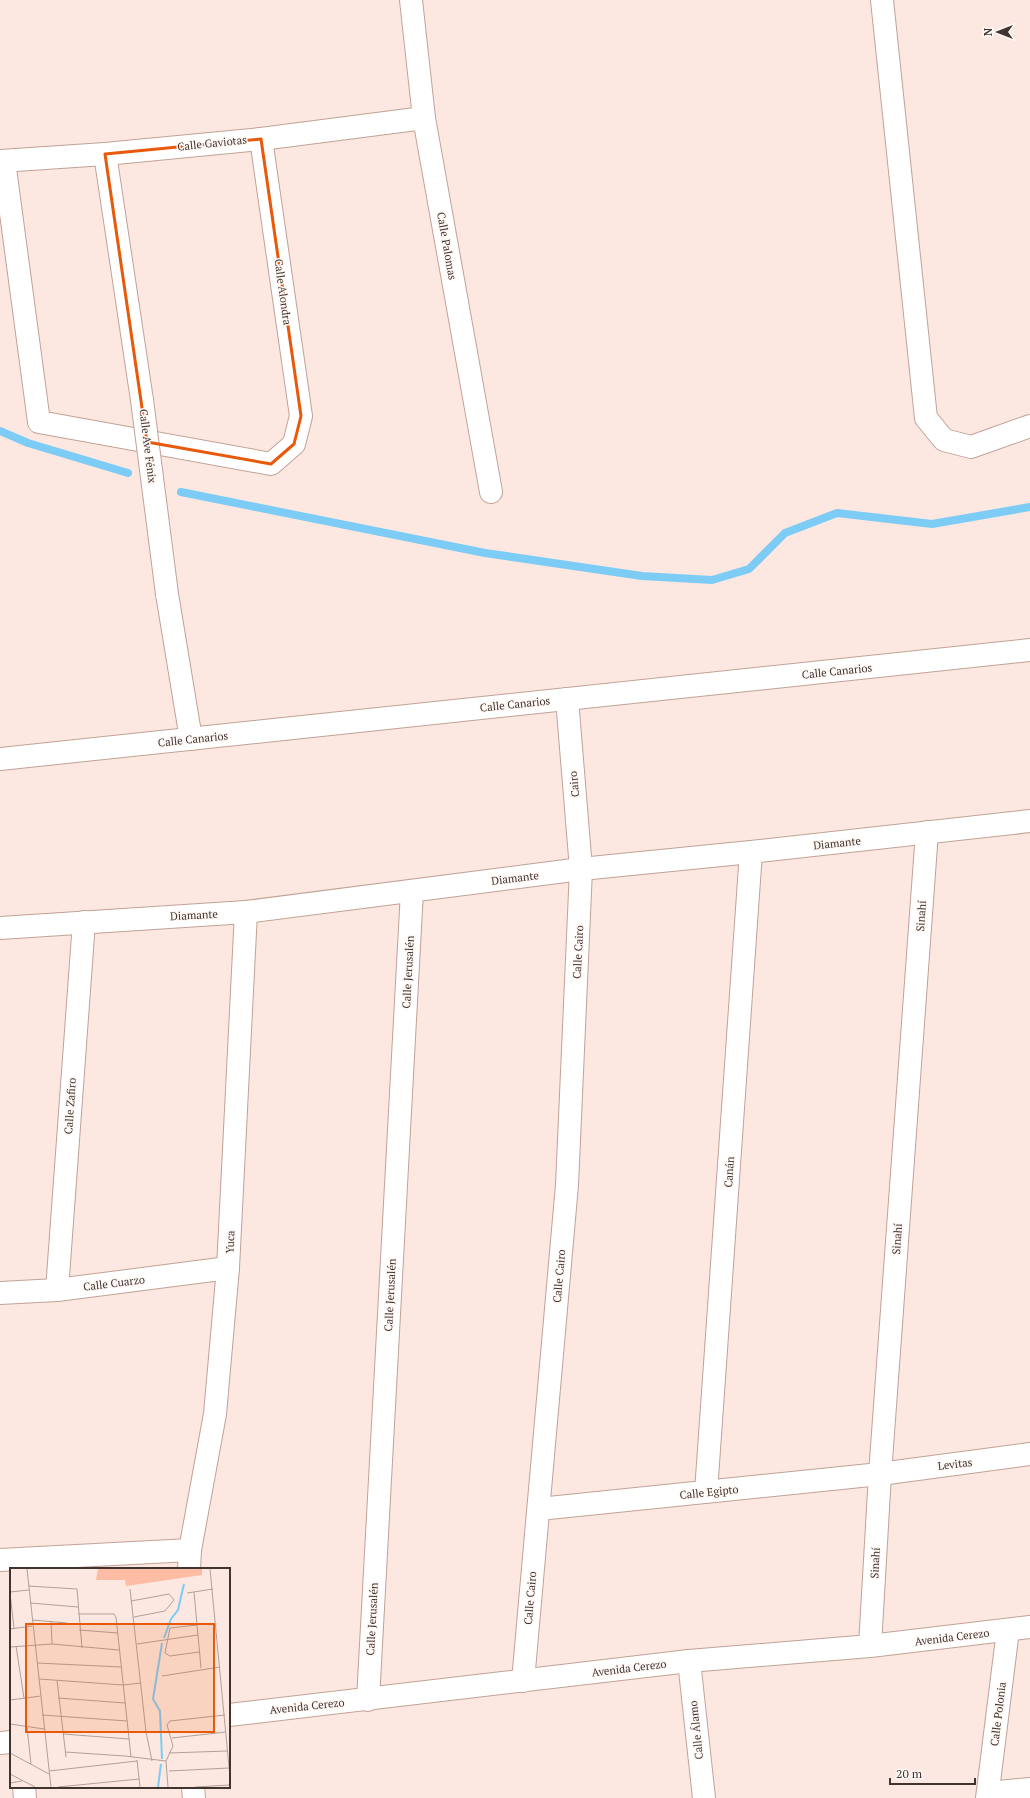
<svg xmlns="http://www.w3.org/2000/svg" width="1030" height="1798" font-family="'PT Serif',serif">
<style>
.lines{fill:none;stroke-linecap:round;stroke-linejoin:round}
.stream{stroke:#7cccf5;stroke-width:8}
.minor-casing{stroke:#c1a295;stroke-width:24}
.minor{stroke:#fff;stroke-width:22}
.minor-bridge-casing{stroke:#c1a295;stroke-width:24;stroke-linecap:butt}
.minor-bridge{stroke:#fff;stroke-width:22}
.marked{fill:none;stroke:#e8590c;stroke-width:3;stroke-linejoin:round}
.labels{text-anchor:middle;dominant-baseline:central;stroke-width:3;stroke-linejoin:round;paint-order:stroke}
.street-label{font-size:11px;fill:#41342f;stroke:#fff8f5}
.inset-river{fill:none;stroke:#7cccf5;stroke-width:2}
.inset-road{fill:none;stroke:#b1a099;stroke-width:1}
.view{fill:#e8590c;fill-opacity:0.15;stroke:#e8590c;stroke-width:2}
.inset-edge{fill:none;stroke:#41342f;stroke-width:2}
</style>
<rect width="100%" height="100%" fill="#fce8e0"/>
<g class="lines">
<g class="stream">
<polyline points="0,431 28,443 128,473"/>
<polyline points="181,492 485,553 642,576 712,580 749,569 785,533 837,513 932,524 1030,507"/>
</g>
<defs>
<g id="minor">
<polyline points="411,0 424,118 491,492"/>
<polyline points="882,0 926,418 944,440 971,447 1030,426"/>
<polyline points="105,154 142,400"/>
<polyline points="0,161 105,154 261,139 424,118"/>
<polyline points="4,161 39,422 271,464 294,444 301,416 261,139"/>
<polyline points="167,594 191,739"/>
<polyline points="0,759 1030,650"/>
<polyline points="0,928 246,912 581,869 751,852 1030,821"/>
<polyline points="57,1290 84,922"/>
<polyline points="0,1293 57,1290 228,1268"/>
<polyline points="706,1492 751,852"/>
<polyline points="539,1509 880,1474 1030,1454"/>
<polyline points="0,1560 190,1550"/>
<polyline points="189,1569 190,1550 215,1414 228,1268 246,912"/>
<polyline points="870,1646 880,1474 927,832"/>
<polyline points="689,1661 704,1798"/>
<polyline points="523,1681 567,1185 581,869 567,699"/>
<polyline points="368,1700 412,891"/>
<polyline points="229,1715 689,1661 870,1646 1030,1627"/>
<polyline points="0,1743 11,1742"/>
<polyline points="24,1787 25,1798"/>
<polyline points="193,1787 194,1798"/>
<polyline points="988,1793 1030,1789"/>
<polyline points="987,1798 1008,1630"/>
</g>
</defs>
<use href="#minor" class="minor-casing"/>
<use href="#minor" class="minor"/>
<defs>
<polyline id="minor-bridge" points="142,400 167,594"/>
</defs>
<use href="#minor-bridge" class="minor-bridge-casing"/>
<use href="#minor-bridge" class="minor-bridge"/>
</g>
<path class="marked" d="M261,139l40,277 -7,28 -23,20 -124,-22 -42,-288z"/>
<g class="labels">
<g class="street-label">
<text transform="translate(212 143) rotate(-6)">Calle Gaviotas</text>
<text transform="translate(447 246) rotate(80)">Calle Palomas</text>
<text transform="translate(283 292) rotate(82)">Calle Alondra</text>
<text transform="translate(148 446) rotate(83)">Calle Ave Fénix</text>
<text transform="translate(837 671) rotate(-6)">Calle Canarios</text>
<text transform="translate(515 704) rotate(-6)">Calle Canarios</text>
<text transform="translate(193 739) rotate(-6)">Calle Canarios</text>
<text transform="translate(574 784) rotate(-95)">Cairo</text>
<text transform="translate(837 843) rotate(-6)">Diamante</text>
<text transform="translate(515 878) rotate(-7)">Diamante</text>
<text transform="translate(194 915) rotate(-3)">Diamante</text>
<text transform="translate(921 916) rotate(-86)">Sinahí</text>
<text transform="translate(578 952) rotate(-87)">Calle Cairo</text>
<text transform="translate(408 972) rotate(-87)">Calle Jerusalén</text>
<text transform="translate(70 1106) rotate(-86)">Calle Zafiro</text>
<text transform="translate(729 1172) rotate(-86)">Canán</text>
<text transform="translate(897 1239) rotate(-86)">Sinahí</text>
<text transform="translate(230 1242) rotate(-87)">Yuca</text>
<text transform="translate(559 1276) rotate(-85)">Calle Cairo</text>
<text transform="translate(114 1283) rotate(-7)">Calle Cuarzo</text>
<text transform="translate(390 1295) rotate(-87)">Calle Jerusalén</text>
<text transform="translate(955 1464) rotate(-7)">Levitas</text>
<text transform="translate(709 1492) rotate(-6)">Calle Egipto</text>
<text transform="translate(875 1563) rotate(-87)">Sinahí</text>
<text transform="translate(530 1598) rotate(-85)">Calle Cairo</text>
<text transform="translate(372 1619) rotate(-87)">Calle Jerusalén</text>
<text transform="translate(952 1637) rotate(-7)">Avenida Cerezo</text>
<text transform="translate(629 1668) rotate(-7)">Avenida Cerezo</text>
<text transform="translate(307 1706) rotate(-6)">Avenida Cerezo</text>
<text transform="translate(998 1714) rotate(-83)">Calle Polonia</text>
<text transform="translate(696 1730) rotate(-96)">Calle Álamo</text>
</g>
</g>
<g transform="translate(10 1568)">
<rect width="220" height="220" fill="#fce8e0"/>
<path d="M88,1h104v6l-76,11 -1,-6h-29z" fill="#fdbda4"/>
<path class="inset-river" d="M154,70l7,-19 7,-9 6,-26M152,191l-2,-48 -7,-12 9,-56M148,219l3,-23"/>
<path class="inset-road" d="M17,1l24,218M200,1l20,208M18,18l49,3 5,59M120,21l16,143 6,29M0,24l19,-2M184,24l7,76M0,25l4,35M177,25l26,-4M121,33l38,-7 5,6 -9,11 -31,6M20,35l48,4M68,46h36l2,3 15,140M22,52l35,3M41,53l1,23M187,57l-27,3 -5,25 5,3 29,-4M0,61l22,-3M69,62l39,3M127,76l61,-9M6,78l8,52M0,79l42,-3 67,6M27,95l84,4M152,108l58,-9M29,111l84,6 18,-2M47,112l9,77M48,130l67,5M0,132l31,-4M32,147l85,6M0,156l34,5M17,159l4,37M53,166l66,5M162,170l54,-6M55,184l60,4 41,5 2,26M0,185l39,21M159,185l58,-2M127,192l3,27M156,193l7,-15 -6,-21 3,-4 55,-6M39,203l88,-10M159,203l60,-3M0,206l25,13M0,215l12,-2M48,219l81,-8M185,219l35,-2"/>
<path class="view" d="M16,56h188v108h-188z"/>
<rect width="220" height="220" class="inset-edge"/>
</g>
<g transform="translate(998 32) rotate(270)" stroke="#fff8f5" stroke-width="3" paint-order="stroke">
<path d="M0-3L7 15L0 10L-7 15Z" fill="#41342f"/>
<text y="-6" font-size="11" font-weight="bold" text-anchor="middle" fill="#41342f">N</text>
</g>
<path d="M890 1778v6h85v-6" fill="none" stroke="#41342f" stroke-width="2"/>
<text x="896" y="1778" font-size="12" fill="#41342f" stroke="#fff8f5" stroke-width="3" paint-order="stroke">20 m</text>
</svg>
